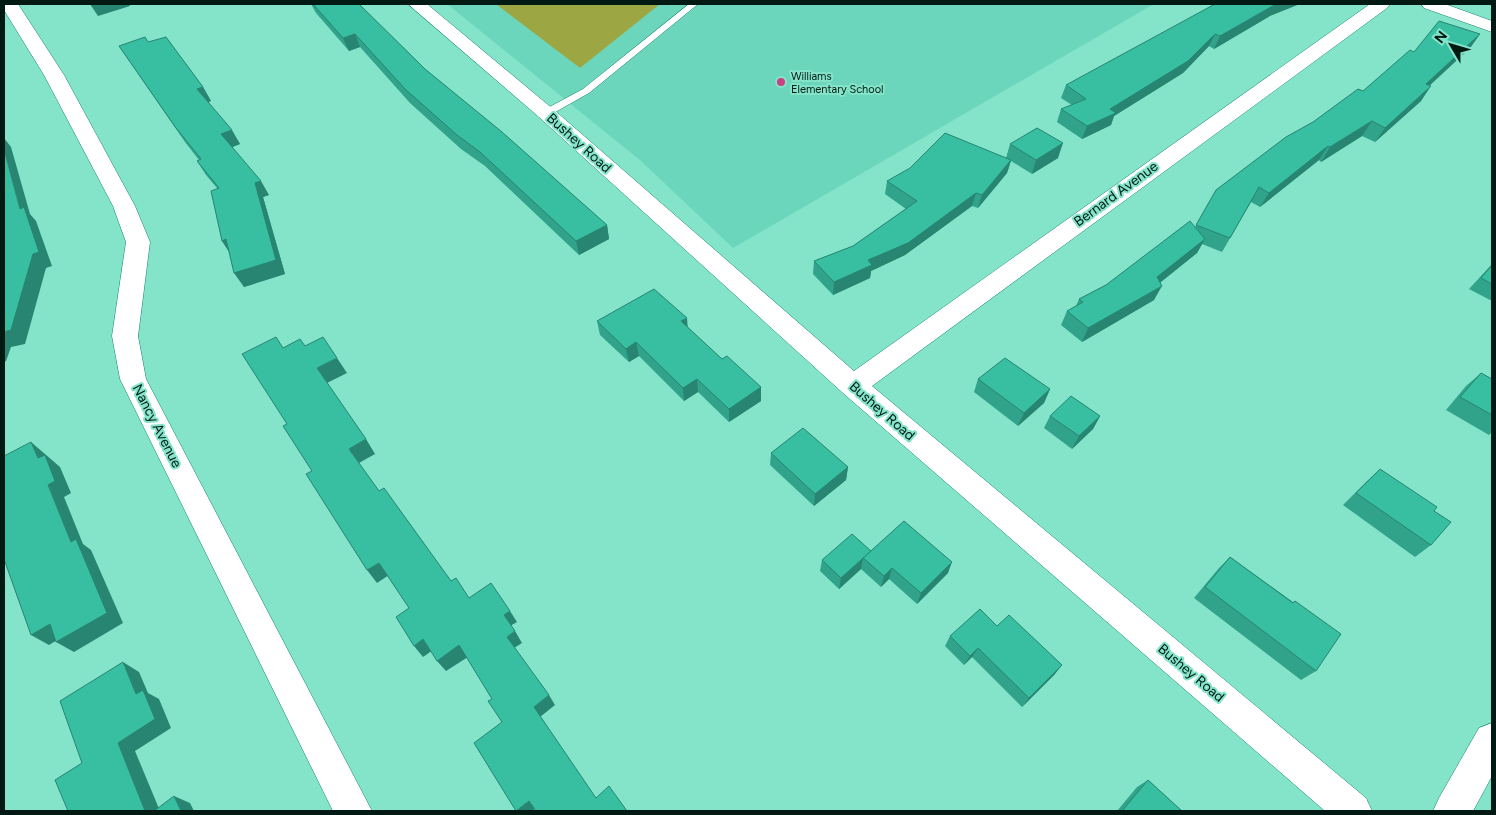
<svg xmlns="http://www.w3.org/2000/svg" width="1496" height="815" font-family="Figtree,sans-serif">
<style>
.built{fill:#6cd6bc}
.green{fill:#9ca744}
.lines{fill:none;stroke-linecap:round;stroke-linejoin:round}
.lane-casing{stroke:#11836d;stroke-width:1}
.street-casing{stroke:#11836d;stroke-width:1}
.secondary-casing{stroke:#11836d;stroke-width:1}
.lane{fill:#fff;fill-rule:evenodd}
.street{fill:#fff;fill-rule:evenodd}
.secondary{fill:#fff;fill-rule:evenodd}
.wall{fill:#30a38a}
.shaded-wall{fill:#278571}
.building{fill:#38bea1;stroke:#278571}
.poi-dot{fill:#c84182;stroke:#84e4ca;stroke-width:2}
.labels{text-anchor:middle;dominant-baseline:central;stroke-width:4;stroke-linejoin:round;paint-order:stroke}
.far-poi-label{font-size:11px;fill:#001a13;stroke:#84e4ca;text-anchor:start}
.street-label{font-size:14px;fill:#001a13;stroke:#84e4ca}
</style>
<rect width="100%" height="100%" fill="#84e4ca"/>
<polygon class="built" points="447,4 1154,4 733,248 641,161"/>
<polygon class="green" points="496,4 660,4 580,68"/>
<g class="lines">
<defs>
<polygon id="lane" points="689,4 698,4 589,93 550,115 542,115 542,111 583,89"/>
<g id="street">
<polygon points="4,4 18,4 64,75 135,206 150,242 138,336 146,379 372,811 333,811 120,379 112,336 126,242 113,206 44,75 4,10"/>
<polygon points="408,4 427,4 553,109 854,371 1370,4 1390,4 1387,8 872,386 1366,798 1372,811 1325,811 843,393 539,117"/>
<polygon points="1421,4 1445,4 1492,21 1492,32 1424,8"/>
</g>
<polygon id="secondary" points="1492,723 1492,776 1473,811 1433,811 1439,798 1479,728"/>
</defs>
<use href="#lane" class="lane-casing"/>
<use href="#street" class="street-casing"/>
<use href="#secondary" class="secondary-casing"/>
<use href="#lane" class="lane"/>
<use href="#street" class="street"/>
<use href="#secondary" class="secondary"/>
</g>
<g class="wall">
<polygon points="311,4 359,4 425,69 607,225 609,239 579,255 485,166 461,149 410,103 360,47 349,51 316,13"/>
<polygon points="1270,16 1214,49 1209,46 1183,73 1114,116 1111,125 1082,139 1057,122 1061,109 1072,105 1061,98 1066,85"/>
<polygon points="1480,34 1470,48 1429,86 1421,101 1375,142 1362,136 1321,162 1319,160 1260,207 1251,202 1222,252 1202,244 1197,253 1160,283 1154,300 1082,342 1061,325 1067,311 1076,306 1079,299 1106,285 1195,227 1216,190 1313,122 1363,91 1414,52"/>
<polygon points="148,42 203,87 211,101 208,102 240,144 232,147 269,195 263,197 285,274 244,287 230,253 222,241 217,188 206,175 197,161 199,160 185,142 119,46"/>
<polygon points="1010,144 1058,158 1032,174 1011,161 1007,173 978,208 972,206 905,255 871,271 870,278 833,295 813,274 814,261 853,246 906,209 885,194 887,181 1006,158"/>
<polygon points="1492,264 1492,301 1469,289"/>
<polygon points="597,321 688,328 722,359 761,387 761,401 729,422 698,392 684,401 639,356 629,362 600,335"/>
<polygon points="1481,373 1492,379 1492,432 1489,435 1446,410 1466,386"/>
<polygon points="978,379 1050,389 1044,403 1018,426 974,392"/>
<polygon points="1050,416 1100,416 1093,429 1072,449 1044,428"/>
<polygon points="771,453 848,467 846,480 814,506 770,465"/>
<polygon points="1380,469 1434,511 1431,545 1415,557 1343,505 1366,482"/>
<polygon points="871,551 948,573 917,604 889,579 881,587 861,569 839,589 820,571 822,560"/>
<polygon points="1230,557 1293,602 1295,601 1316,671 1301,680 1194,598 1219,568"/>
<polygon points="997,626 1062,665 1054,675 1022,707 972,657 964,665 945,646 950,636"/>
<polygon points="1148,780 1182,811 1117,811 1137,787"/>
</g>
<g class="shaded-wall">
<polygon points="90,4 129,4 130,6 98,16"/>
<polygon points="1276,4 1300,4 1270,16 1214,49 1220,36"/>
<polygon points="355,34 360,47 349,51 343,38"/>
<polygon points="1215,34 1209,46 1183,73 1114,116 1111,125 1082,139 1087,126"/>
<polygon points="1480,34 1470,48 1416,98 1426,84"/>
<polygon points="1431,86 1421,101 1375,142 1385,128"/>
<polygon points="203,87 211,101 205,103 197,89"/>
<polygon points="1372,121 1362,136 1321,162 1330,147"/>
<polygon points="232,130 240,144 230,148 221,134"/>
<polygon points="4,138 11,147 30,214 36,221 52,266 46,268 25,344 11,347 6,361 4,362 4,332 20,209 4,149"/>
<polygon points="1063,143 1058,158 1032,174 1036,160"/>
<polygon points="1328,146 1319,160 1260,207 1269,193"/>
<polygon points="1011,160 1007,173 978,208 982,195"/>
<polygon points="261,181 269,195 263,197 285,274 244,287 234,273 255,183"/>
<polygon points="976,193 972,206 905,255 871,271 870,278 833,295 834,282"/>
<polygon points="607,225 609,239 579,255 576,241"/>
<polygon points="226,239 231,255 222,241"/>
<polygon points="1205,239 1197,253 1149,291 1157,277"/>
<polygon points="1162,286 1154,300 1082,342 1088,328"/>
<polygon points="687,318 688,331 681,321"/>
<polygon points="636,342 639,356 629,362 626,349"/>
<polygon points="337,358 347,373 327,383 317,368"/>
<polygon points="697,379 698,392 684,401 683,388"/>
<polygon points="761,387 761,401 729,422 729,409"/>
<polygon points="1050,389 1044,403 1018,426 1024,413"/>
<polygon points="1100,416 1093,429 1072,449 1079,436"/>
<polygon points="366,439 375,454 359,463 349,449"/>
<polygon points="31,442 60,467 71,493 64,497 83,544 91,550 123,623 74,652 56,642 71,542"/>
<polygon points="848,467 846,480 814,506 815,494"/>
<polygon points="863,558 861,569 839,589 841,578"/>
<polygon points="952,562 948,573 917,604 921,593"/>
<polygon points="379,563 389,575 377,583 367,570"/>
<polygon points="892,568 889,579 881,587 884,576"/>
<polygon points="510,611 517,622 510,626 504,615"/>
<polygon points="50,624 67,634 49,645 31,635"/>
<polygon points="515,631 522,643 514,648 507,637"/>
<polygon points="423,639 433,650 423,657 414,646"/>
<polygon points="459,645 468,657 446,671 437,661"/>
<polygon points="978,648 972,657 964,665 970,656"/>
<polygon points="123,662 139,672 148,693 159,699 171,728 135,751 160,811 145,811 118,743 136,694"/>
<polygon points="1062,665 1054,675 1022,707 1029,698"/>
<polygon points="549,695 555,705 540,717 534,707"/>
<polygon points="174,796 190,803 194,811 181,811"/>
<polygon points="529,801 536,808 532,811 516,811"/>
</g>
<g class="building">
<polygon points="313,4 359,4 425,69 502,132 607,225 576,241 480,152 457,135 405,89 355,34 343,38"/>
<polygon points="1215,4 1276,4 1220,36 1215,34 1188,61 1110,109 1116,113 1087,126 1061,109 1086,99 1066,85"/>
<polygon points="1439,21 1480,34 1426,84 1431,86 1385,128 1372,121 1330,147 1328,146 1269,193 1259,187 1230,238 1196,225 1216,190 1286,137 1313,122 1358,89 1363,91 1410,50 1414,52"/>
<polygon points="145,37 148,42 166,37 203,87 197,89 232,130 221,134 261,181 255,183 276,260 234,273 226,239 222,241 211,191 219,188 197,161 201,159 176,128 119,46"/>
<polygon points="1037,128 1063,143 1036,160 1010,144"/>
<polygon points="945,133 1011,160 982,195 976,193 908,243 868,260 872,265 834,282 814,261 853,246 917,201 887,181 910,168"/>
<polygon points="4,149 20,209 24,207 39,252 33,254 11,330 4,332"/>
<polygon points="1190,221 1205,239 1157,277 1162,286 1088,328 1067,311 1083,302 1079,299 1106,285"/>
<polygon points="1492,265 1492,284 1481,278"/>
<polygon points="654,289 687,318 681,321 722,359 727,356 761,387 729,409 697,379 683,388 636,342 626,349 597,321"/>
<polygon points="276,337 283,348 300,339 305,346 323,337 337,358 317,368 366,439 349,449 379,491 384,488 451,581 456,578 469,598 491,583 510,611 504,615 515,631 507,637 549,695 534,707 596,798 609,786 627,811 536,811 529,801 516,811 474,743 502,722 488,701 492,699 459,645 437,661 423,639 414,646 396,617 409,608 379,563 367,570 306,474 312,471 283,426 287,424 242,354"/>
<polygon points="1005,358 1050,389 1024,413 978,379"/>
<polygon points="1481,373 1492,379 1492,415 1460,397"/>
<polygon points="1071,396 1100,416 1079,436 1050,416"/>
<polygon points="803,428 848,467 815,494 771,453"/>
<polygon points="31,442 38,458 45,455 55,481 48,485 71,542 76,539 107,613 56,642 50,624 31,635 4,559 4,456"/>
<polygon points="1380,469 1437,507 1434,511 1451,522 1431,545 1356,493"/>
<polygon points="904,521 952,562 921,593 892,568 884,576 863,558"/>
<polygon points="852,534 871,551 841,578 822,560"/>
<polygon points="1230,557 1293,603 1295,601 1341,634 1316,671 1205,587"/>
<polygon points="980,609 997,626 1009,615 1062,665 1029,698 978,648 970,656 950,636"/>
<polygon points="123,662 136,694 143,690 155,719 118,743 145,811 68,811 55,780 82,763 60,701"/>
<polygon points="1148,780 1182,811 1122,811"/>
<polygon points="174,796 181,811 154,811"/>
</g>
<circle class="poi-dot" cx="781" cy="82" r="5"/>
<g class="labels">
<g class="far-poi-label">
<text x="791" y="76">Williams<tspan x="791" dy="13">Elementary School</tspan></text>
</g>
<g class="street-label">
<text transform="translate(579 143) rotate(42)">Bushey Road</text>
<text transform="translate(1116 194) rotate(-36)">Bernard Avenue</text>
<text transform="translate(882 411) rotate(41)">Bushey Road</text>
<text transform="translate(157 426) rotate(63)">Nancy Avenue</text>
<text transform="translate(1191 673) rotate(40)">Bushey Road</text>
</g>
</g>
<rect width="1496" height="815" fill="none" stroke="#001a13" stroke-width="10"/>
<g transform="translate(1451 45) rotate(308)" stroke="#84e4ca" stroke-width="4" paint-order="stroke">
<path d="M0-4L9 19L0 12L-9 19Z" fill="#001a13"/>
<text y="-8" font-size="14" font-weight="bold" text-anchor="middle" fill="#001a13">N</text>
</g>
</svg>
